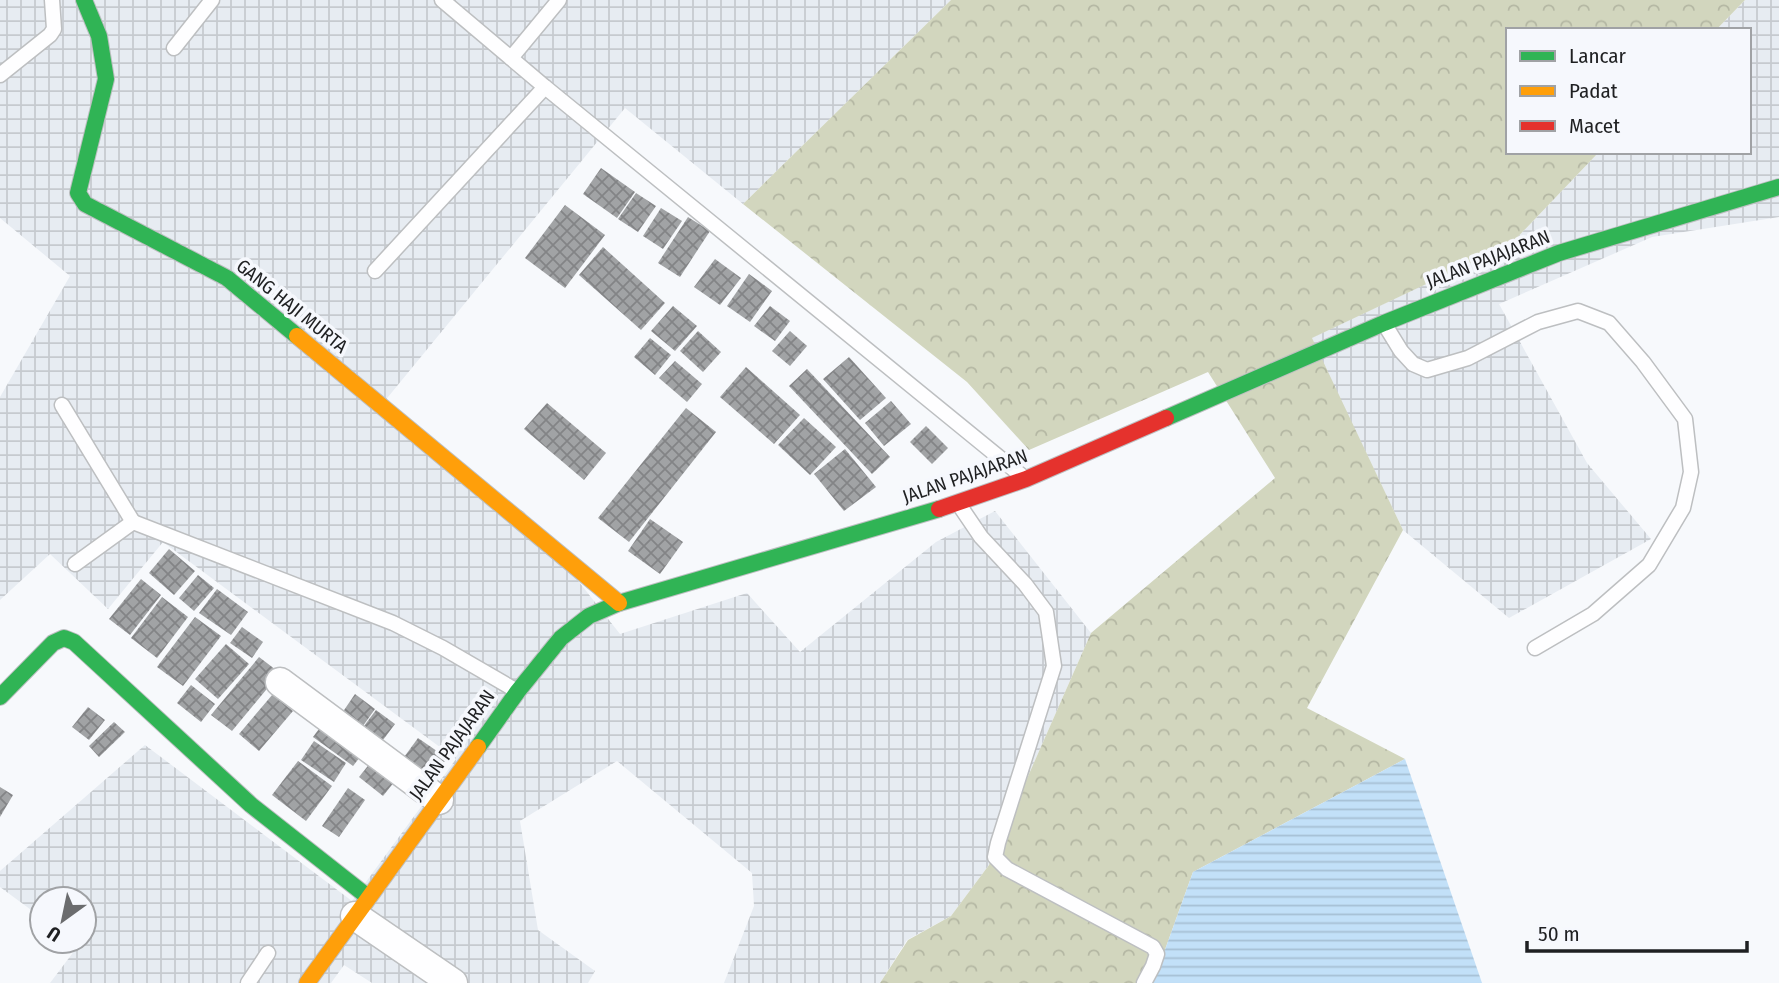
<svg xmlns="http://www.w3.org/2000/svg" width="1779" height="983" font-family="'Fira Sans Condensed',sans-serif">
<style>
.industrial{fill:url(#industrial-grid)}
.forest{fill:url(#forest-crowns)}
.water{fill:url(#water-rules)}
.building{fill:url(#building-cross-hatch)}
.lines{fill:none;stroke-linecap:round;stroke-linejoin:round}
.lane-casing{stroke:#bdbfc1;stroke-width:17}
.street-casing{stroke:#bdbfc1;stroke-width:31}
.fast-casing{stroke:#bdbfc1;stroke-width:18}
.slow-casing{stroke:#bdbfc1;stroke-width:18}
.jam-casing{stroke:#bdbfc1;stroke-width:18}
.lane{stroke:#fefeff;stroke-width:14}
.street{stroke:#fefeff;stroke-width:28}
.fast{stroke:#30b455;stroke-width:16}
.slow{stroke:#ff9f0a;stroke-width:16}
.jam{stroke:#e5322d;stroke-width:16}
.labels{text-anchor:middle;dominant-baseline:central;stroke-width:7;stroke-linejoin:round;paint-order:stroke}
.street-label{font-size:19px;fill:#1f2022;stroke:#f6f8fd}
</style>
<defs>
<pattern id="industrial-grid" width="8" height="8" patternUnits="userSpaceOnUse" patternTransform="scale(1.75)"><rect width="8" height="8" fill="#e7ecf2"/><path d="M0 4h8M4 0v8" fill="none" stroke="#c6cacf"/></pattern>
<pattern id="forest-crowns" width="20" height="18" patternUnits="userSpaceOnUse" patternTransform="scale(1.75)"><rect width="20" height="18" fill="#d2d6be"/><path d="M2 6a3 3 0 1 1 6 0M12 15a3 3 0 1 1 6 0" fill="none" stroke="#b4b7a3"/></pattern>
<pattern id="water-rules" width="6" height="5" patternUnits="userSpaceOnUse" patternTransform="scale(1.75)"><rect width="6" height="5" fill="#c2e0f8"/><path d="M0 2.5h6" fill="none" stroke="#a6c0d4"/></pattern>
<pattern id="building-cross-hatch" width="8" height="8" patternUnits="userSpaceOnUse" patternTransform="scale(1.75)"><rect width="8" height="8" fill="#a1a3a5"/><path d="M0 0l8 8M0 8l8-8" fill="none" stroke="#838486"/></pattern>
</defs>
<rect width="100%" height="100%" fill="#f7f9fc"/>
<g class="industrial">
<polygon points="0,0 951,0 743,204 625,108 379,408 524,512 620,634 747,593 800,652 936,542 995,511 1091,633 989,865 951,916 907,940 880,983 724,983 754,906 752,873 617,761 520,821 538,930 595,971 588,983 372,983 344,965 331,983 50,983 78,946 72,941 84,941 84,899 42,899 42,918 0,887 0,871 145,745 352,901 456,759 163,542 108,609 50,554 0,600 0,397 70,276 0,218"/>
<polygon points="1745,0 1779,0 1779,217 1652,237 1499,304 1587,463 1651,539 1509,618 1403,530 1311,338 1511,244 1599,152 1749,152 1749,30 1716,30"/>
</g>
<polygon class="forest" points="951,0 1745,0 1716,30 1508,30 1508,152 1599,152 1511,244 1312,338 1403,530 1307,708 1405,759 1193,872 1153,983 880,983 908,940 951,916 989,865 1091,633 1275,478 1208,372 1029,450 967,382 743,204"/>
<polygon class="water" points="1405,759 1482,983 1153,983 1193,872"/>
<g class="building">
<polygon points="601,168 635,192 617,218 583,194"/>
<polygon points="636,193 656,206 638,232 618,219"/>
<polygon points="565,205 605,235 565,288 525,258"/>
<polygon points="661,208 682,221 663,249 643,236"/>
<polygon points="688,217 710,231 680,277 658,263"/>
<polygon points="603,247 665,303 641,330 579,275"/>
<polygon points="715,259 741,278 720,305 694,287"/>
<polygon points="749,274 772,291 750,322 727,306"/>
<polygon points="673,306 697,326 675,351 651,331"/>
<polygon points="770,306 790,321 775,341 754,326"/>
<polygon points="698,331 721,352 703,372 680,351"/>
<polygon points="790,331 807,346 790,366 772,351"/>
<polygon points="650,338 671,355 655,375 634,357"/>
<polygon points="849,357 886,398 860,420 823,379"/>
<polygon points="675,361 702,384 687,402 659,378"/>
<polygon points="746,367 800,415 774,444 720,397"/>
<polygon points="807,369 890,457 872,474 789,386"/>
<polygon points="891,401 911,424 884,446 865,423"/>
<polygon points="547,403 606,453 584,480 524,429"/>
<polygon points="686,408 716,432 629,542 598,518"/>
<polygon points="804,418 836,447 810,475 778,445"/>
<polygon points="926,426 948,448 932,464 910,442"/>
<polygon points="845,449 876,487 844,511 814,474"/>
<polygon points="650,519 683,542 660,574 628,551"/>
<polygon points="169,549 195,571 174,595 149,573"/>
<polygon points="198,575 214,588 194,611 179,598"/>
<polygon points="141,579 161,595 130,635 109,619"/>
<polygon points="217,589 248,612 231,635 199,613"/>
<polygon points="162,597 188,617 157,658 131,638"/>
<polygon points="195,617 221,636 183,686 157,667"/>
<polygon points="242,627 263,642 252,658 230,643"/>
<polygon points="226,644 249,664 218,699 195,679"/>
<polygon points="259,657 280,673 232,731 211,715"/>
<polygon points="191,685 215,704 201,722 177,703"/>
<polygon points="273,694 293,711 259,751 239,734"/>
<polygon points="355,694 375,709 358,733 338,719"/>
<polygon points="88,707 105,720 89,740 72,727"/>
<polygon points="376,710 395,724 377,748 358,734"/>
<polygon points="327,718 367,748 353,766 313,737"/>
<polygon points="114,722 125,732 99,757 89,746"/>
<polygon points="418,738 447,758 429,785 399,764"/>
<polygon points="314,741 346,763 334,782 301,760"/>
<polygon points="375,757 399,776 383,796 359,777"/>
<polygon points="298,761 332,786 306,821 272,795"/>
<polygon points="0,787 13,795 0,817"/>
<polygon points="348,788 365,800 339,837 322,826"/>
</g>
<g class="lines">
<defs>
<g id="lane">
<polyline points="442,0 545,87"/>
<polyline points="174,48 212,0"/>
<polyline points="511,58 559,0"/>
<polyline points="0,75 50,35 54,29 52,0"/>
<polyline points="375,271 545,87 1022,476"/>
<polyline points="1385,325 1401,351 1413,364 1427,370 1468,358 1538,322 1578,311 1609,323 1643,362 1685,419 1691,472 1683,508 1649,565 1593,614 1535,648"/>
<polyline points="62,405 133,522"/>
<polyline points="960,506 981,537 1025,584 1046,612 1054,666 998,843 995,857 1007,869 1153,947 1157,954 1153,966 1144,983"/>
<polyline points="75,564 133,522 393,623 443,648 517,691"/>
<polyline points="248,983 268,953"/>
</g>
<g id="street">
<polyline points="280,682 439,800"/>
<polyline points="355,916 453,983"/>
</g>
<g id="fast">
<polyline points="84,0 99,36 106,79 78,193 85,204 227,278 297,336"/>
<polyline points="1166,418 1384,323 1559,253 1779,187"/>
<polyline points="0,697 53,643 64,638 74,642 251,805 368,897"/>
<polyline points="478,747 518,691 561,638 589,616 619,603 939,509"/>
</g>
<g id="slow">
<polyline points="297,336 619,603"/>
<polyline points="307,983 478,747"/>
</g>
<polyline id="jam" points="939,509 1026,479 1166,418"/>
</defs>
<use href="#lane" class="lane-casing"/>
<use href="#street" class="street-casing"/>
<use href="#fast" class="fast-casing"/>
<use href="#slow" class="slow-casing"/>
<use href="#jam" class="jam-casing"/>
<use href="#lane" class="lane"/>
<use href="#street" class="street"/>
<use href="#fast" class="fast"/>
<use href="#slow" class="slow"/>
<use href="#jam" class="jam"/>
</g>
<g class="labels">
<g class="street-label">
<text transform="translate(1488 259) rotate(-21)">JALAN PAJAJARAN</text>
<text transform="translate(292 306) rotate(39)">GANG HAJI MURTA</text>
<text transform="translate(965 476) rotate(-19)">JALAN PAJAJARAN</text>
<text transform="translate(452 745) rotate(-54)">JALAN PAJAJARAN</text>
</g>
</g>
<rect x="1506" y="28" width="245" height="126" fill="#f6f8fd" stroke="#a0a2a5" stroke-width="2"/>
<rect x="1520" y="51" width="35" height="10" fill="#30b455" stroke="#a0a2a5" stroke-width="2"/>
<text x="1569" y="63" font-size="21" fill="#1f2022">Lancar</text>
<rect x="1520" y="86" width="35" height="10" fill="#ff9f0a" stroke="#a0a2a5" stroke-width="2"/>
<text x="1569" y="98" font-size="21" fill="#1f2022">Padat</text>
<rect x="1520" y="121" width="35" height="10" fill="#e5322d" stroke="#a0a2a5" stroke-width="2"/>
<text x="1569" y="133" font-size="21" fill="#1f2022">Macet</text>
<g transform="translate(63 920) rotate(213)"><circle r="33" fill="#f6f8fd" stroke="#a0a2a5" stroke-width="2"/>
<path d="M0-5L12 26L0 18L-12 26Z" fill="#6b6c6e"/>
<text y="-10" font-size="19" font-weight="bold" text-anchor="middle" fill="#1f2022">U</text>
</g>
<path d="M1527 941v10h220v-10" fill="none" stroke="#1f2022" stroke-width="3.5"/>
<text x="1538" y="941" font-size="21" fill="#1f2022" stroke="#f6f8fd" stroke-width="5" paint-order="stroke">50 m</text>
</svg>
